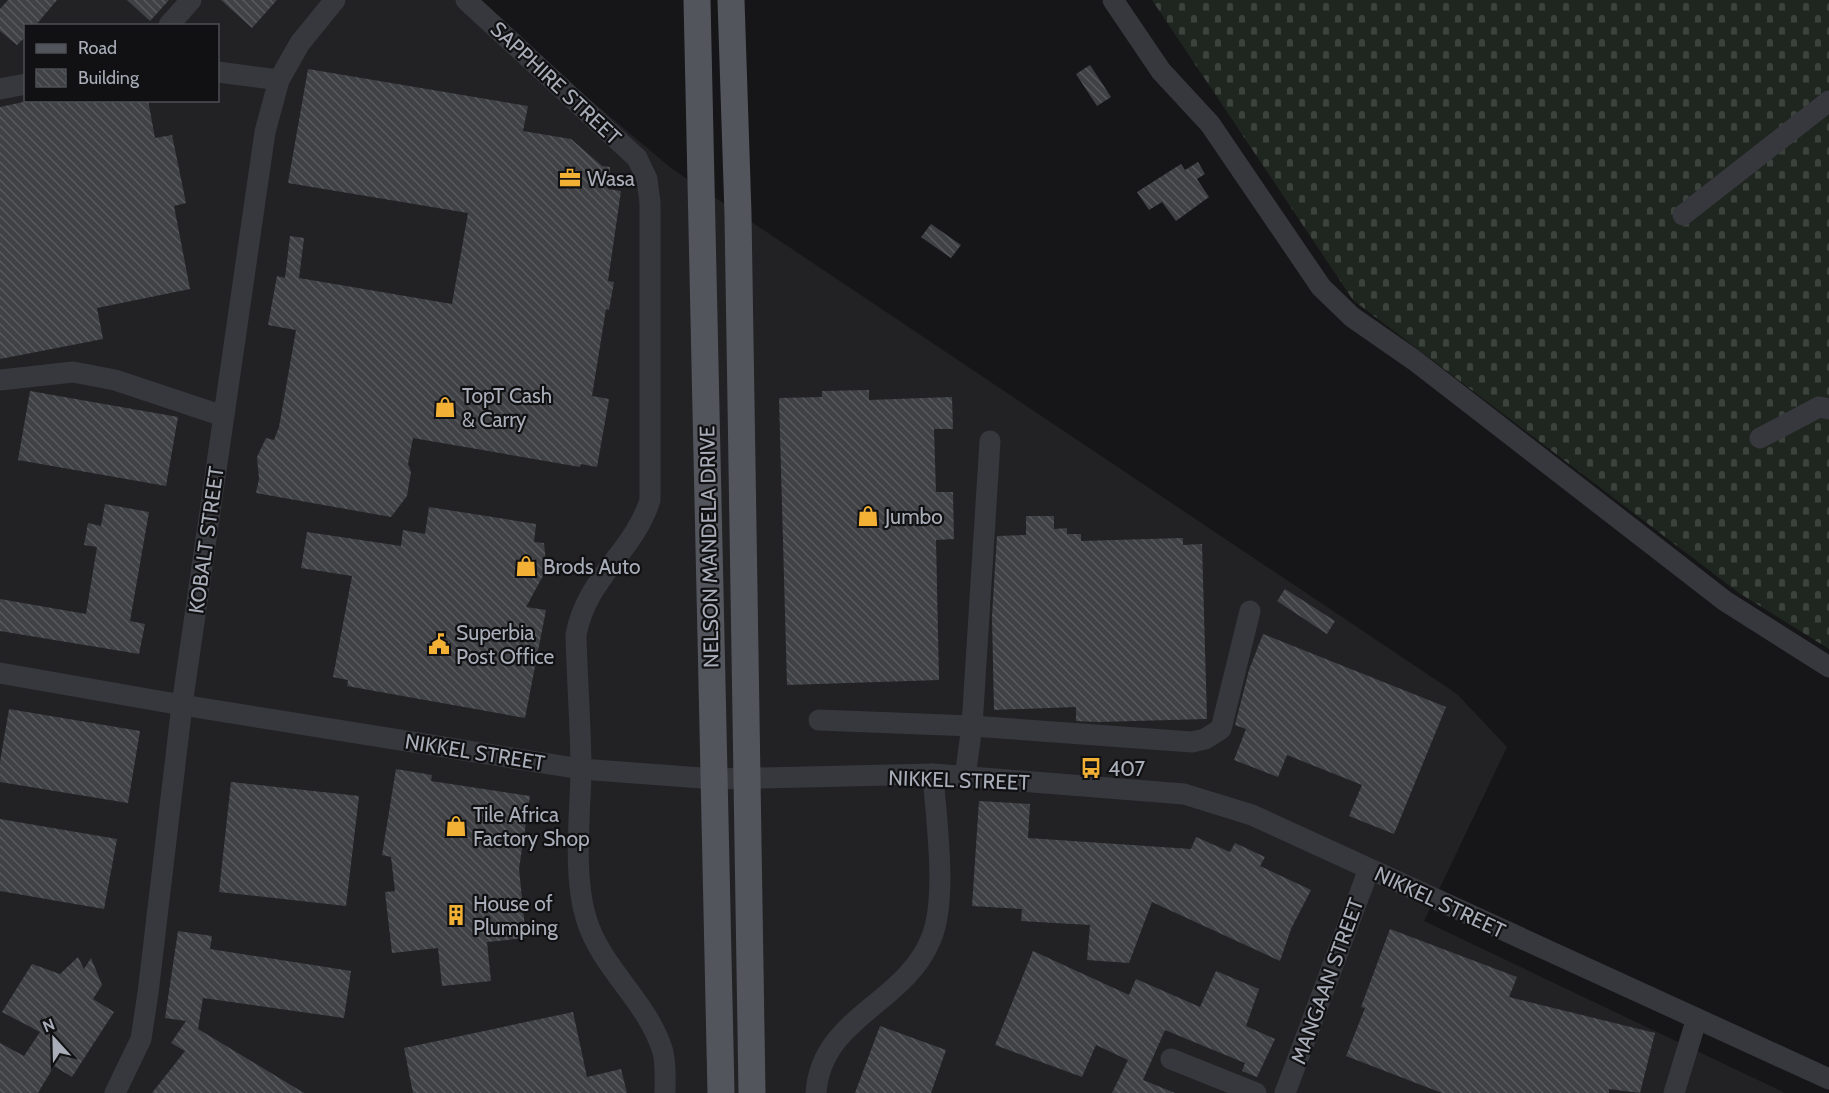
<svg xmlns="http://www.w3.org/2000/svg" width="1829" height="1093" font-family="Cabin,sans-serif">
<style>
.built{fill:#222225;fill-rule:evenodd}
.cemetery{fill:url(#cemetery-stones)}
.building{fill:url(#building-back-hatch)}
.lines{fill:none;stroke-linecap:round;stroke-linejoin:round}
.minor{stroke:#37383d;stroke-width:21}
.major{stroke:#53555c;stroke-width:27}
.labels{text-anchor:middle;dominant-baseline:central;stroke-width:4.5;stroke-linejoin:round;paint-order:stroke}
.street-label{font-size:21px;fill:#a8adb8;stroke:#111113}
.poi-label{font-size:21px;fill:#a8adb8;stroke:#111113;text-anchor:start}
</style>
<defs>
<pattern id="cemetery-stones" width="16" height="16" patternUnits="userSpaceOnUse" patternTransform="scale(1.5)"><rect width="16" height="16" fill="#1e261f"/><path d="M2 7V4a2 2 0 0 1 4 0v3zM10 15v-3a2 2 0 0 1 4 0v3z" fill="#3c433d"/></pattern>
<pattern id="building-back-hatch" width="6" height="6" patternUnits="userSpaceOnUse" patternTransform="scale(1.5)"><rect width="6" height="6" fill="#404145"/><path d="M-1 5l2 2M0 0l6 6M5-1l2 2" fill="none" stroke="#595a5e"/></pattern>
</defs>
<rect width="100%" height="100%" fill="#161618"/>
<path class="built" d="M0,0h472l199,168 786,526 50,53 -83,174 361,172h-1785zM26,26h192v74h-192z"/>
<polygon class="cemetery" points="1152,0 1829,0 1829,649 1739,593 1353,300"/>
<g class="building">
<polygon points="8,0 57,0 35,26 26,26 26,36 17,45 0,31 0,9"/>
<polygon points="127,0 169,0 150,21"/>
<polygon points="221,0 277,0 252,28"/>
<polygon points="1090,65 1111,97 1097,106 1076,74"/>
<polygon points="308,69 528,106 523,131 571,139 602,166 610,167 608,189 621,191 608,281 614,282 609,310 606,309 592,396 609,399 597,467 581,464 580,467 413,438 408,464 411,472 407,496 391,517 256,493 259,479 257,457 266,438 274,440 279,427 296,330 268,325 277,276 285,278 290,236 304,238 299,278 452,304 468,213 288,183"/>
<polygon points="33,100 148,100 155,138 172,135 186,203 174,206 190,289 97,308 103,339 0,359 0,107"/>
<polygon points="1198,162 1205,174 1197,179 1209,197 1176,221 1162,202 1149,210 1137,192 1181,164 1185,170"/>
<polygon points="931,224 961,245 951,258 921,237"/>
<polygon points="869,390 869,400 952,397 953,429 934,429 936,492 953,492 954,539 936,540 939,680 787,685 779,398 822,397 822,391"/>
<polygon points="30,391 178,417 166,486 18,460"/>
<polygon points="105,504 149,512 130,621 145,624 139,654 0,631 0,599 86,614 97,547 84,545 88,523 101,526"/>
<polygon points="429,507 536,524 534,542 544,543 546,563 544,574 526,607 546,610 525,718 347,686 348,680 333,677 352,576 301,568 307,532 401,546 403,530 425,534"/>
<polygon points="1026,516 1054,516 1054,529 1067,528 1067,534 1081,534 1081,541 1183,538 1183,545 1202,544 1207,719 1098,722 1076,721 1076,707 994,710 992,616 997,536 1026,535"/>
<polygon points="1285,589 1335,621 1327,634 1277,601"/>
<polygon points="1263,634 1446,707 1394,834 1349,816 1362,785 1287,755 1278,777 1234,760 1246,729 1235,725 1249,670"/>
<polygon points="9,709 140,731 128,803 0,782 0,762"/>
<polygon points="396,769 432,775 431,781 530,796 519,869 526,938 487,942 491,981 442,986 438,948 392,953 385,892 395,891 391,857 382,855"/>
<polygon points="231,782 359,796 346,906 219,892"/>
<polygon points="979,801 1030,804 1028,838 1191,849 1196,837 1230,852 1235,843 1265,857 1260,866 1311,890 1291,929 1280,961 1152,902 1129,963 1087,960 1090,925 1021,921 1022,909 972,906"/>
<polygon points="0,819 117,839 104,909 0,891"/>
<polygon points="1390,929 1517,977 1509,997 1655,1033 1640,1093 1609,1089 1609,1093 1442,1093 1346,1056 1365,1008 1361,1007"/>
<polygon points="178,931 212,936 210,949 351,971 344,1018 203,998 198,1029 304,1093 152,1093 185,1051 171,1043 186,1021 165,1018"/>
<polygon points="1033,951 1129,995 1136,979 1200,1007 1216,971 1259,989 1246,1026 1275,1039 1257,1077 1242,1071 1245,1063 1165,1030 1143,1080 1175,1093 1112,1093 1128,1060 1096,1045 1082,1077 995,1045"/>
<polygon points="78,957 84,969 91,958 102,985 93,999 114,1012 72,1077 54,1066 38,1093 0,1093 0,1043 24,1056 40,1032 2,1012 32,964 60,974"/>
<polygon points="573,1012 587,1077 621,1069 627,1093 413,1093 404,1048"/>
<polygon points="880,1026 946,1050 931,1093 855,1093"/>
</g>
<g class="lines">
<g class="minor">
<path d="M466,0l171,158 10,21 3,24v297c-16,52 -64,78 -74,135 1,46 5,92 5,137 -1,45 -8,103 5,146 15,51 62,83 77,134 3,13 2,28 2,41"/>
<polyline points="1113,0 1161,71 1210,124 1321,287 1352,317 1414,360 1725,601 1829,667"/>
<polyline points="169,25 191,0"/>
<polyline points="218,72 279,80"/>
<polyline points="0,89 26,84"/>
<polyline points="1683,215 1829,101"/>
<polyline points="0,380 73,372 115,380 223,416"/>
<polyline points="1760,438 1819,407 1829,409"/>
<polyline points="0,673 182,705 581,769 715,779 933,774 1184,794 1252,815 1829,1079"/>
<polyline points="819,720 972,726 1192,742 1205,739 1221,729 1250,611"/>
<polyline points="965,777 972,726 990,441"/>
<polyline points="1171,1059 1256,1093"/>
<polyline points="115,1093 141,1039 148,993 182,705 265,132 279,80 300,43 335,0"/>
<path d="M816,1093c5,-76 88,-88 115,-154 17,-41 5,-119 2,-165"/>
<polyline points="1285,1093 1369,869"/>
<polyline points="1674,1093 1696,1021"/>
</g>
<g class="major">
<polyline points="697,0 721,1093"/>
<polyline points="731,0 738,214 752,1093"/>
</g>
</g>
<defs>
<symbol id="office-bare" viewBox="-9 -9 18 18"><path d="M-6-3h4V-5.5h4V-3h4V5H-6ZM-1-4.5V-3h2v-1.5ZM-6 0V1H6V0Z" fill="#f2b134" stroke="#111113" stroke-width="2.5" paint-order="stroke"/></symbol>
<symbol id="shop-bare" viewBox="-9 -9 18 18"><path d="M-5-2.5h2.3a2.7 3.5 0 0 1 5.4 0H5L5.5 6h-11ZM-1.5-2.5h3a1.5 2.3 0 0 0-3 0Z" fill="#f2b134" stroke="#111113" stroke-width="2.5" paint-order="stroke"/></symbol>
<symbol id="civic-bare" viewBox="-9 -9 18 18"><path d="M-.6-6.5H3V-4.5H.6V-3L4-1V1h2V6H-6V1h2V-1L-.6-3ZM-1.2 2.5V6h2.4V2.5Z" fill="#f2b134" stroke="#111113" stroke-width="2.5" paint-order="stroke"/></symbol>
<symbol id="bus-bare" viewBox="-9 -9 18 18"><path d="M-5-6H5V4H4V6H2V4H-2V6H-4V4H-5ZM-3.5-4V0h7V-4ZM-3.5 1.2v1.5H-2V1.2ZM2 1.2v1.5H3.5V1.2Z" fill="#f2b134" stroke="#111113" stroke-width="2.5" paint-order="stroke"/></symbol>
<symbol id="building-bare" viewBox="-9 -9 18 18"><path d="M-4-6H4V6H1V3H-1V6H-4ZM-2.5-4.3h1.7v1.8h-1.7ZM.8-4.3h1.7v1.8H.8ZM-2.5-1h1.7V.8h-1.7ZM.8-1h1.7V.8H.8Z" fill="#f2b134" stroke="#111113" stroke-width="2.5" paint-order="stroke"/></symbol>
</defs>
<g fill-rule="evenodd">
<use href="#office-bare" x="555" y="163" width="30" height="30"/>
<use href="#shop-bare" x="430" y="392" width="30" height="30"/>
<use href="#shop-bare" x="853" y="501" width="30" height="30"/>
<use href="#shop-bare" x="511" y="551" width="30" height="30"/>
<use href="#civic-bare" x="424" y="629" width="30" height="30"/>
<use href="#bus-bare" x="1076" y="753" width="30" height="30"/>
<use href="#shop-bare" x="441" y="811" width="30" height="30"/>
<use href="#building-bare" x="441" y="900" width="30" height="30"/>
</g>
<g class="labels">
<g class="street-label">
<text transform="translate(556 83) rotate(43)">SAPPHIRE STREET</text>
<text transform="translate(206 540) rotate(-82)">KOBALT STREET</text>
<text transform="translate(709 547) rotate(-91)">NELSON MANDELA DRIVE</text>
<text transform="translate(475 752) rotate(9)">NIKKEL STREET</text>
<text transform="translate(959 780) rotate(2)">NIKKEL STREET</text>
<text transform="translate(1440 902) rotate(25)">NIKKEL STREET</text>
<text transform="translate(1327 981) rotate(-70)">MANGAAN STREET</text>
</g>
<g class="poi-label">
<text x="587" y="178">Wasa</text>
<text x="462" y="395">TopT Cash<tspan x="462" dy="24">&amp; Carry</tspan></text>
<text x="885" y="516">Jumbo</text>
<text x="543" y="566">Brods Auto</text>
<text x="456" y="632">Superbia<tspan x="456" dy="24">Post Office</tspan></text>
<text x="1108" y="768">407</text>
<text x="473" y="814">Tile Africa<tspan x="473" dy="24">Factory Shop</tspan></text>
<text x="473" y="903">House of<tspan x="473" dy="24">Plumping</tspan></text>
</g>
</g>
<rect x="24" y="24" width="195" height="78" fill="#111113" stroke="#4d4f55" stroke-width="1.5"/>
<rect x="36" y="44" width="30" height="9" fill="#53555c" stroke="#4d4f55" stroke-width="1.5"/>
<text x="78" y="54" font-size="18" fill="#a8adb8">Road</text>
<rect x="36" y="69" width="30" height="18" fill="url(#building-back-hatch)" stroke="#4d4f55" stroke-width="1.5"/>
<text x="78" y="84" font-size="18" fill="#a8adb8">Building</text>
<g transform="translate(54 1039) rotate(338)" stroke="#111113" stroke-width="4.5" paint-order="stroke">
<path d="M0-4.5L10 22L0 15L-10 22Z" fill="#a8adb8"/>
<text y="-9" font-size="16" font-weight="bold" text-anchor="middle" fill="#a8adb8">N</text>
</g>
</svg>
